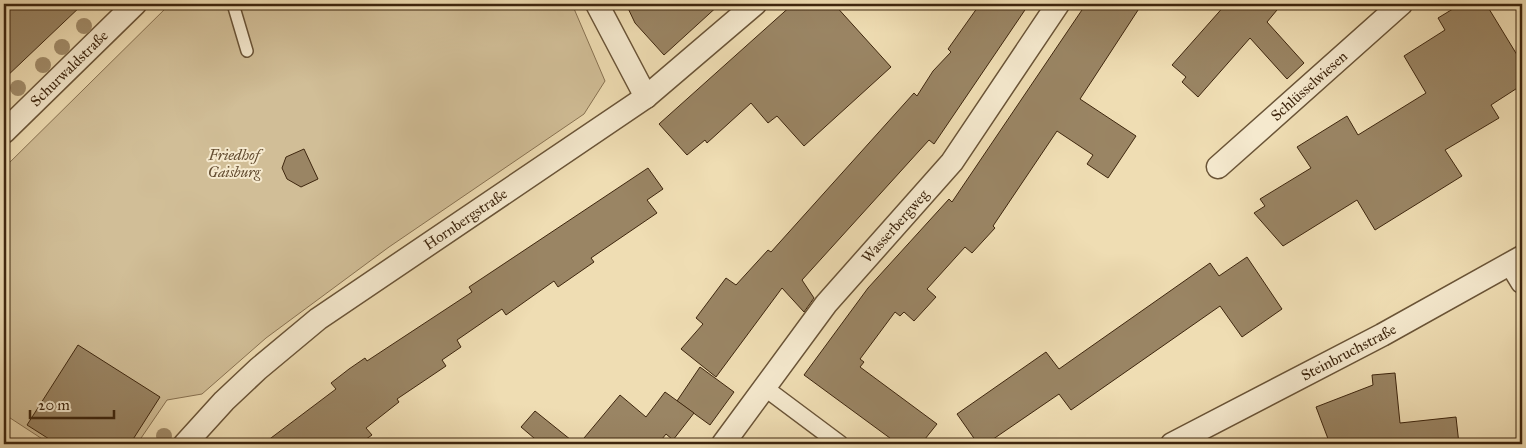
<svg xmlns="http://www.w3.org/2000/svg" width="1526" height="448" font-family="'IM FELL Great Primer',serif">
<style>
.green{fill:#d1be97;stroke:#887252}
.building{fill:#9a8564;stroke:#3e260e}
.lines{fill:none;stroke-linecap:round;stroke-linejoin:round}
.service-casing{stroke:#6a5437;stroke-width:14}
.pedestrian-casing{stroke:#6a5437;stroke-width:19}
.minor-casing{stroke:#6a5437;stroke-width:25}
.service{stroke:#f5e9ce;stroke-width:11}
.pedestrian{stroke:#f5e9ce;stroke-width:16}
.minor{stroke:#f5e9ce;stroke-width:22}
.tree{fill:#a28d6b}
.labels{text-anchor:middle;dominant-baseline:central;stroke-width:4;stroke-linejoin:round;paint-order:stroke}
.street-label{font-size:15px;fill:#3e260e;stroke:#f5e9ce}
.park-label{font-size:15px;font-style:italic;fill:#634c30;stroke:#f5e9ce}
</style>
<rect width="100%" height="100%" fill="#efddb3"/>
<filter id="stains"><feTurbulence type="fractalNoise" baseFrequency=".004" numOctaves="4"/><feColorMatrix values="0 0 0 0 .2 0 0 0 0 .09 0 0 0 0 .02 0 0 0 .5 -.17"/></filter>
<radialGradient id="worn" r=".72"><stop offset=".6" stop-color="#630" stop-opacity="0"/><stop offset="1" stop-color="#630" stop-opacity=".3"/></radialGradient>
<polygon class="green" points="170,4 572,4 605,81 584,114 389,247 266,338 202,394 167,400 137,444 50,444 4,414 4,168"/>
<g class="building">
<polygon points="4,4 83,4 4,79"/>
<polygon points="626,4 720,4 664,55 635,23"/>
<polygon points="793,4 834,4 891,67 804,146 777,116 768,123 751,103 707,143 705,140 687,155 659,124"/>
<polygon points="980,4 1029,4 934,144 929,140 802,280 814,298 804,312 782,288 716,377 681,349 703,324 696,318 726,278 736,285 768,250 771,252 914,93 917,96 933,71 951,52 948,49"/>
<polygon points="1086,4 1142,4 1080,99 1136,136 1108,178 1087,164 1093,155 1057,131 993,226 995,228 972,253 965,247 927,289 936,297 914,321 904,312 900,316 895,312 860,359 864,362 860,367 937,424 921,444 898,444 804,375 868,288 949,199 952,202"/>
<polygon points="1226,4 1282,4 1267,22 1304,63 1287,79 1250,38 1198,97 1182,82 1186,77 1172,65"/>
<polygon points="1461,4 1486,4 1522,63 1522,85 1491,105 1499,118 1445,150 1462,176 1375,230 1357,200 1283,246 1254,213 1265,206 1260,199 1311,168 1297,147 1347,116 1358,135 1426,93 1404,56 1445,30 1438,18"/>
<polygon points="304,149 318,179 301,187 287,179 282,168 286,157"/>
<polygon points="648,168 663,189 647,200 657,213 591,258 594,262 558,287 554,281 506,315 502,309 457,340 461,347 442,360 446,366 397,399 399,402 366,428 372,435 359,444 263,444 336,389 331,383 349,369 365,358 367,361 472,292 469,287"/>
<polygon points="1247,257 1282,309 1242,337 1220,306 1071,410 1059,394 986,444 978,444 957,414 1046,352 1059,369 1210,263 1219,276"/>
<polygon points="78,345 160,397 130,444 57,444 27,425"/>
<polygon points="700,367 734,392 710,425 677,401"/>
<polygon points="1395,373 1400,423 1456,417 1459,444 1330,444 1316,407 1373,385 1372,375"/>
<polygon points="665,392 694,413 673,440 666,434 658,444 579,444 620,395 646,417"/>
<polygon points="535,411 576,444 541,444 521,427"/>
</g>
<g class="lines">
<defs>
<polyline id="service" points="233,4 247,51"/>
<polyline id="pedestrian" points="765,388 840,444"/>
<g id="minor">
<polyline points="597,4 646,97"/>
<path id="s1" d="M4,132l131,-128"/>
<path id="s2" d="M1218,167l183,-163"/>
<polyline points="1511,264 1522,282"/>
<path id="s3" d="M185,444l39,-43 34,-32 60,-50 328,-222 109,-93"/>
<path id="s4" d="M723,444l103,-140 126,-142 106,-158"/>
<path id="s5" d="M1172,444l210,-109 140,-78"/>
</g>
</defs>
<use href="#service" class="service-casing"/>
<use href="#pedestrian" class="pedestrian-casing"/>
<use href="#minor" class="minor-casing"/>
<use href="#service" class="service"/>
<use href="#pedestrian" class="pedestrian"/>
<use href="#minor" class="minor"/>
</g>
<g class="tree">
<circle cx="84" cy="26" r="8"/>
<circle cx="62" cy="47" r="8"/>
<circle cx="43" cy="65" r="8"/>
<circle cx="18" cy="88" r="8"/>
<circle cx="164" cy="436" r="8"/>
</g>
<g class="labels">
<g class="street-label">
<text stroke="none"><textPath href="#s1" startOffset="91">Schurwaldstraße</textPath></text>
<text stroke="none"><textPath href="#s2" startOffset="122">Schlüsselwiesen</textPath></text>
<text stroke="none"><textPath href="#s3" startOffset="361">Hornbergstraße</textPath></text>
<text stroke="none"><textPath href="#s4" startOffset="278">Wasserbergweg</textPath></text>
<text stroke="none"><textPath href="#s5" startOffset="199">Steinbruchstraße</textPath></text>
</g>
<g class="park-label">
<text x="234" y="155">Friedhof<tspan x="234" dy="17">Gaisburg</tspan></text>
</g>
</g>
<rect width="1526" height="448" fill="none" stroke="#efddb3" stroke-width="20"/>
<rect x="5" y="5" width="1516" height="438" fill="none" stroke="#3e260e" stroke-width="2.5"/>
<rect x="10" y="10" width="1506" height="428" fill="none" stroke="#3e260e"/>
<path d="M30 410v8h84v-8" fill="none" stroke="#3e260e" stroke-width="2.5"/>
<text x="38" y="410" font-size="15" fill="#3e260e" stroke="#f5e9ce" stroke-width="4" paint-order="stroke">20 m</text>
<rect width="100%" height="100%" filter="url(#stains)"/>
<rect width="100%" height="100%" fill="url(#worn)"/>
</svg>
